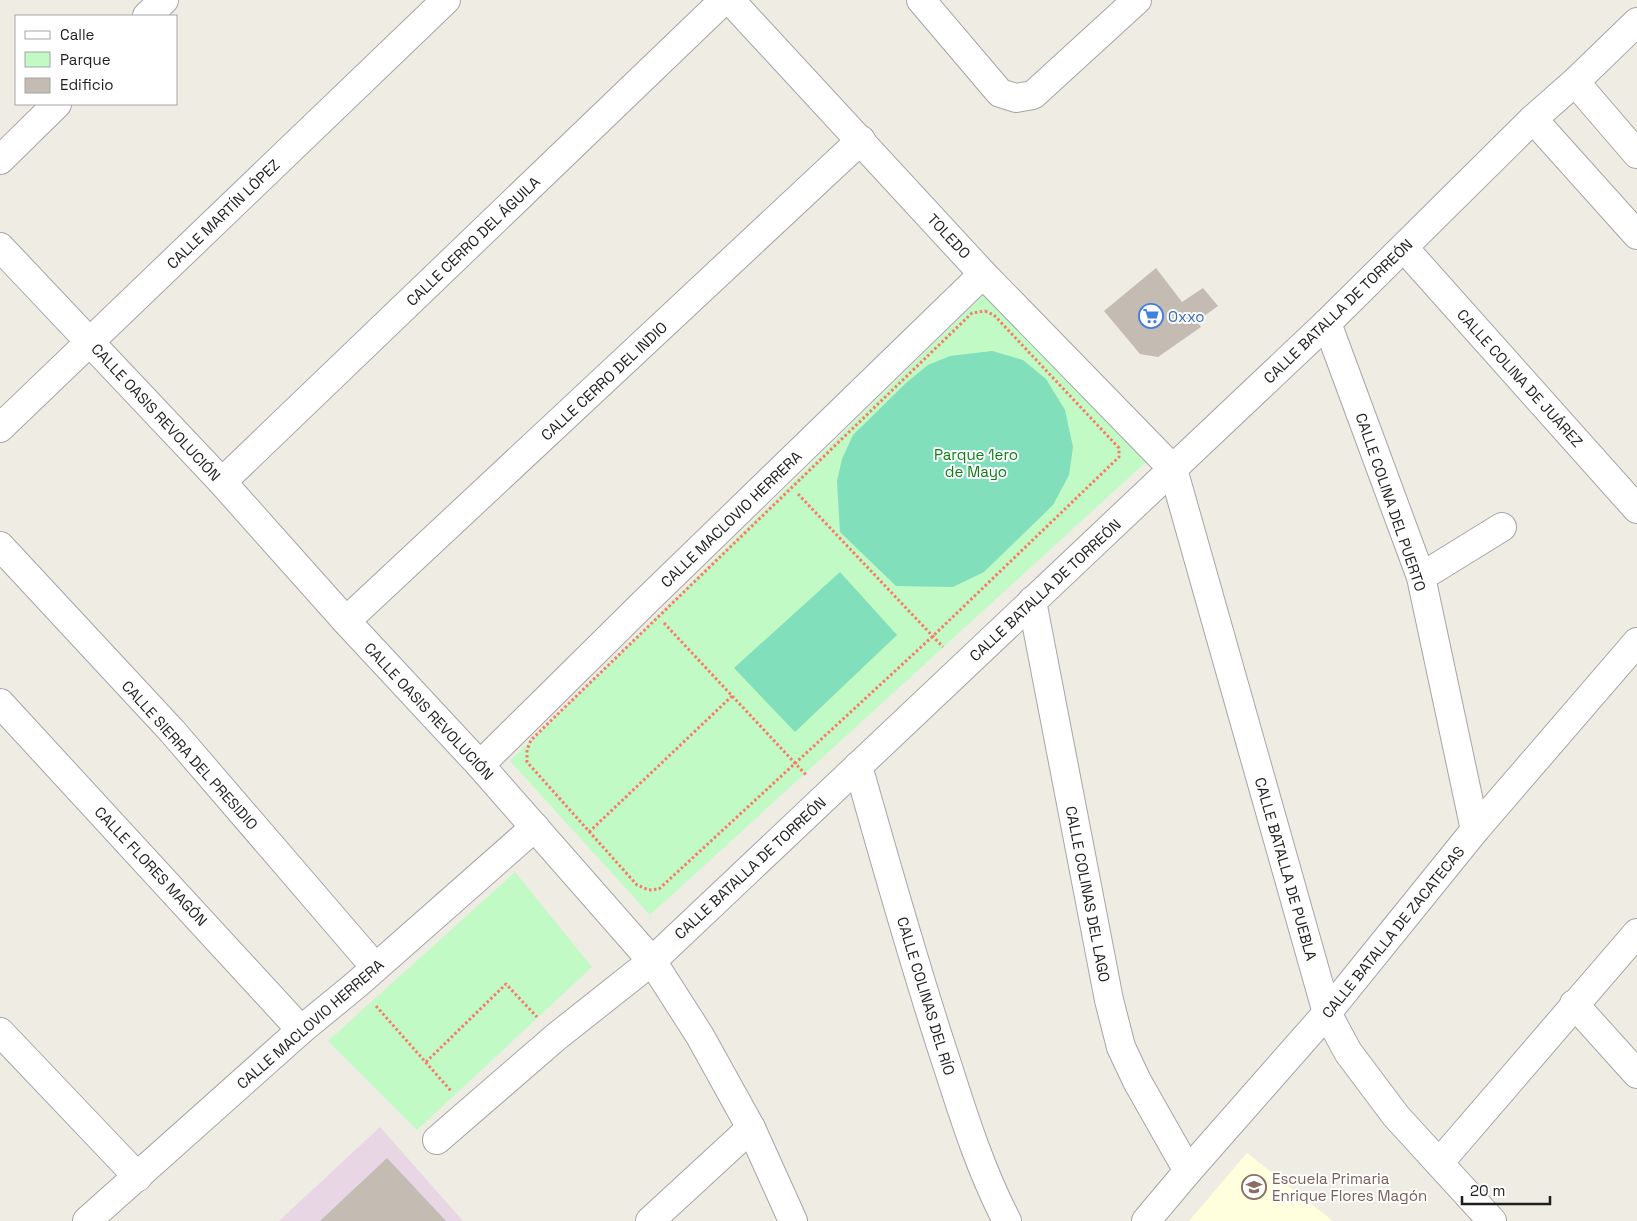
<svg xmlns="http://www.w3.org/2000/svg" width="1637" height="1221" font-family="'Space Grotesk',sans-serif">
<style>
.industrial{fill:#e8d6e5}
.education{fill:#ffd}
.park{fill:#c1fac5}
.pitch{fill:#81dfbb}
.building{fill:#c4bbb3}
.lines{fill:none;stroke-linecap:round;stroke-linejoin:round}
.minor-casing{stroke:#a5a5a5;stroke-width:30}
.path{stroke:#fb7969;stroke-width:3;stroke-dasharray:2.5 2.5;stroke-linecap:butt}
.minor{stroke:#fff;stroke-width:28}
.labels{text-anchor:middle;dominant-baseline:central;stroke-width:4;stroke-linejoin:round;paint-order:stroke}
.street-label{font-size:15px;fill:#1e1e1e;stroke:#fff}
.shop-label{font-size:15px;fill:#366cbe;stroke:#fff;text-anchor:start}
.park-label{font-size:15px;fill:#0a7e15;stroke:#fff}
.education-label{font-size:15px;fill:#785e54;stroke:#fff;text-anchor:start}
</style>
<rect width="100%" height="100%" fill="#efece4"/>
<polygon class="industrial" points="380,1127 463,1221 279,1221"/>
<polygon class="education" points="1247,1153 1333,1221 1189,1221"/>
<g class="park">
<polygon points="984,294 1146,462 650,915 510,761"/>
<polygon points="515,872 592,967 417,1130 328,1041"/>
</g>
<g class="pitch">
<polygon points="992,351 1023,360 1046,379 1065,410 1073,447 1069,475 1053,505 984,572 953,587 896,586 840,532 837,481 842,459 853,435 906,383 928,365 950,356"/>
<polygon points="840,572 897,635 795,732 734,668"/>
</g>
<g class="building">
<polygon points="1156,268 1182,302 1203,288 1218,306 1197,321 1201,327 1158,357 1140,354 1104,311"/>
<polygon points="387,1158 446,1221 320,1221"/>
</g>
<g class="lines">
<defs>
<g id="minor">
<polyline points="730,0 983,274 1173,469 1327,1013 1348,1052 1396,1116 1492,1221"/>
<polyline points="921,0 1000,93 1016,98 1033,95 1137,0"/>
<polyline points="147,16 164,0"/>
<polyline points="1575,82 1637,154"/>
<polyline points="1533,119 1637,235"/>
<polyline points="0,160 57,104"/>
<polyline points="0,247 222,482 346,621 480,765 652,961 700,1036 751,1128 793,1221"/>
<polyline points="1404,248 1637,509"/>
<polyline points="1327,323 1421,577 1475,830"/>
<polyline points="0,428 446,0"/>
<polyline points="222,482 724,0"/>
<polyline points="0,546 172,731 375,967"/>
<polyline points="1421,577 1502,527"/>
<polyline points="1032,601 1109,1000 1121,1047 1137,1081 1188,1171"/>
<polyline points="346,621 861,140"/>
<polyline points="0,703 301,1030"/>
<polyline points="480,765 645,602 983,274"/>
<path d="M858,766c28,98 55,195 87,292 18,56 35,111 62,163"/>
<polyline points="1574,1004 1637,1074"/>
<polyline points="0,1032 138,1177"/>
<polyline points="437,1140 556,1037 652,961 1327,323 1533,119 1575,82 1637,22"/>
<polyline points="1439,1163 1637,933"/>
<polyline points="87,1221 301,1030 357,984 535,827"/>
<polyline points="650,1221 751,1128"/>
<polyline points="1146,1221 1188,1171 1327,1013 1475,830 1637,642"/>
</g>
</defs>
<use href="#minor" class="minor-casing"/>
<g class="path">
<polygon points="985,311 994,315 1119,448 1119,457 933,636 659,889 649,890 637,885 527,762 527,750 531,740 972,313"/>
<polyline points="798,494 943,647"/>
<polyline points="664,623 807,776"/>
<polyline points="589,832 732,696"/>
<polyline points="376,1006 451,1091"/>
<polyline points="426,1062 506,984 537,1017"/>
</g>
<use href="#minor" class="minor"/>
</g>
<defs>
<symbol id="supermarket-ring" viewBox="-11 -11 22 22"><circle r="9.5" fill="#fff" stroke="#3f7fe0" stroke-width="1.5"/><path d="M-6-5.5h2.5l.6 2H6L4.5 2H-2.5L-4.4-4H-6ZM-1.5 3.2a1.3 1.3 0 1 0 .1 0ZM3 3.2a1.3 1.3 0 1 0 .1 0Z" fill="#3f7fe0"/></symbol>
<symbol id="school-ring" viewBox="-11 -11 22 22"><circle r="9.5" fill="#fff" stroke="#8d6e63" stroke-width="1.5"/><path d="M0-5L7-2L0 1L-7-2ZM-4 1L0 2.5L4 1V4Q0 6-4 4Z" fill="#8d6e63"/></symbol>
</defs>
<g fill-rule="evenodd">
<use href="#supermarket-ring" x="1137" y="302" width="28" height="28"/>
<use href="#school-ring" x="1240" y="1173" width="28" height="28"/>
</g>
<g class="labels">
<g class="street-label">
<text transform="translate(223 214) rotate(-44)">CALLE MARTÍN LÓPEZ</text>
<text transform="translate(949 236) rotate(47)">TOLEDO</text>
<text transform="translate(473 241) rotate(-44)">CALLE CERRO DEL ÁGUILA</text>
<text transform="translate(1338 311) rotate(-44)">CALLE BATALLA DE TORREÓN</text>
<text transform="translate(1520 378) rotate(48)">CALLE COLINA DE JUÁREZ</text>
<text transform="translate(604 381) rotate(-43)">CALLE CERRO DEL INDIO</text>
<text transform="translate(156 412) rotate(47)">CALLE OASIS REVOLUCIÓN</text>
<text transform="translate(1391 502) rotate(71)">CALLE COLINA DEL PUERTO</text>
<text transform="translate(731 519) rotate(-44)">CALLE MACLOVIO HERRERA</text>
<text transform="translate(1045 590) rotate(-43)">CALLE BATALLA DE TORREÓN</text>
<text transform="translate(429 711) rotate(47)">CALLE OASIS REVOLUCIÓN</text>
<text transform="translate(190 755) rotate(48)">CALLE SIERRA DEL PRESIDIO</text>
<text transform="translate(151 866) rotate(47)">CALLE FLORES MAGÓN</text>
<text transform="translate(750 868) rotate(-43)">CALLE BATALLA DE TORREÓN</text>
<text transform="translate(1286 869) rotate(74)">CALLE BATALLA DE PUEBLA</text>
<text transform="translate(1088 894) rotate(79)">CALLE COLINAS DEL LAGO</text>
<text transform="translate(1393 932) rotate(-51)">CALLE BATALLA DE ZACATECAS</text>
<text transform="translate(926 996) rotate(73)">CALLE COLINAS DEL RÍO</text>
<text transform="translate(310 1024) rotate(-41)">CALLE MACLOVIO HERRERA</text>
</g>
<g class="shop-label">
<text x="1168" y="316">Oxxo</text>
</g>
<g class="park-label">
<text x="976" y="454">Parque 1ero<tspan x="976" dy="17">de Mayo</tspan></text>
</g>
<g class="education-label">
<text x="1272" y="1178">Escuela Primaria<tspan x="1272" dy="17">Enrique Flores Magón</tspan></text>
</g>
</g>
<rect x="15" y="15" width="162" height="90" fill="#ffffff" stroke="#a5a5a5"/>
<rect x="25" y="31" width="25" height="8" fill="#ffffff" stroke="#a5a5a5"/>
<text x="60" y="40" font-size="15" fill="#1e1e1e">Calle</text>
<rect x="25" y="52" width="25" height="15" fill="#c1fac5" stroke="#a5a5a5"/>
<text x="60" y="65" font-size="15" fill="#1e1e1e">Parque</text>
<rect x="25" y="78" width="25" height="15" fill="#c4bbb3" stroke="#a5a5a5"/>
<text x="60" y="90" font-size="15" fill="#1e1e1e">Edificio</text>
<path d="M1462 1196v8h88v-8" fill="none" stroke="#1e1e1e" stroke-width="2.5"/>
<text x="1470" y="1196" font-size="15" fill="#1e1e1e" stroke="#ffffff" stroke-width="4" paint-order="stroke">20 m</text>
</svg>
